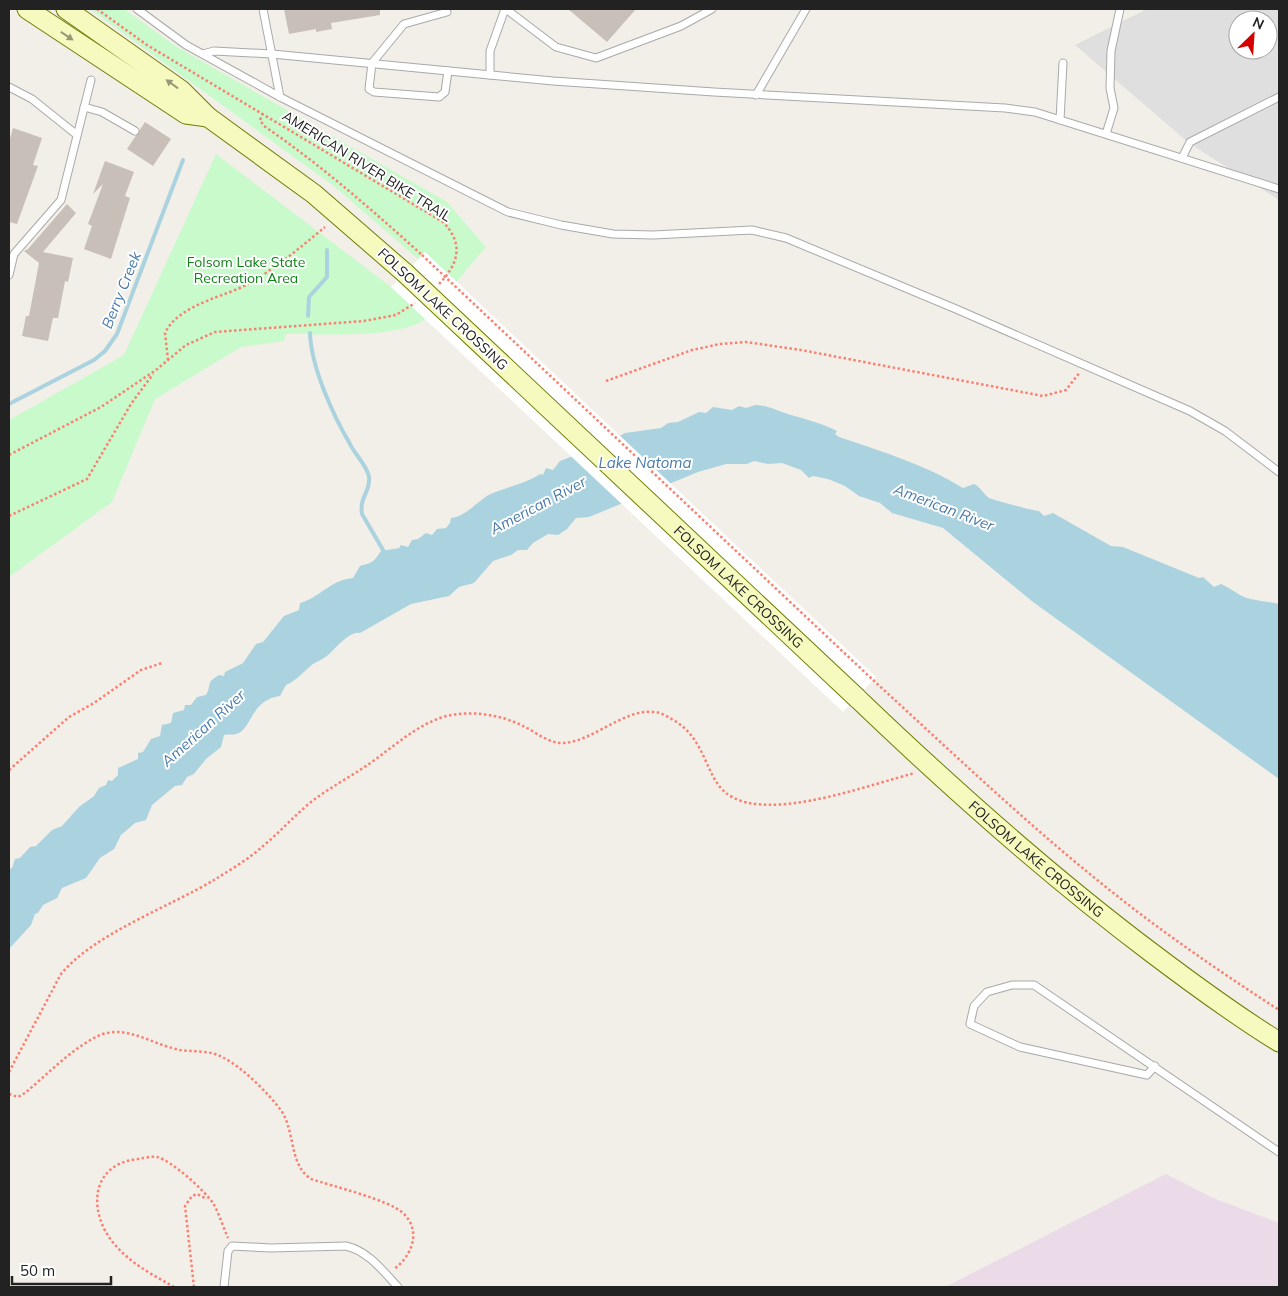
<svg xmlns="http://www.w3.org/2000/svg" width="1288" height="1296" font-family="Mulish,sans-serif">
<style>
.residential{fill:#e0dfdf;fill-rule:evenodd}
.industrial{fill:#ebdbe8}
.park{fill:#c8facc}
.water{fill:#aad3df}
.pier{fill:#fff}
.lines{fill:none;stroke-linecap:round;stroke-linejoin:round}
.stream{stroke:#aad3df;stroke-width:4}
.building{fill:#c7bfb8}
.service-casing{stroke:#a9a9a9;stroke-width:9}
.secondary-casing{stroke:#707d05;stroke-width:21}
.path{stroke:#fa8072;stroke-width:2.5;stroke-dasharray:2.5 2.5;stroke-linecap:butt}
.service{stroke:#fff;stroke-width:7}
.secondary{stroke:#f7fabf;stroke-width:19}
.secondary-bridge-casing{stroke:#707d05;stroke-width:21;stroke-linecap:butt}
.path-bridge{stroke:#fa8072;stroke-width:2.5;stroke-dasharray:2.5 2.5;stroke-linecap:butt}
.secondary-bridge{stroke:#f7fabf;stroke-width:19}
.oneway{fill:#979978}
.labels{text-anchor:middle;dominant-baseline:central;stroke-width:4;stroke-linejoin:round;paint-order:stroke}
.street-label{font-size:14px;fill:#222;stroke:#fff}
.park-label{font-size:14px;fill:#0c8416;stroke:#fff}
.water-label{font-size:15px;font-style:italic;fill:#4a7aab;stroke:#fff}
</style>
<rect width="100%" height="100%" fill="#f2efe9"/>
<path class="residential" d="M1147,9h132v191l-89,-56 -115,-99zM1238,20h30v30h-30z"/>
<polygon class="industrial" points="1166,1174 1213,1198 1279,1223 1279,1287 945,1287"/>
<path class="park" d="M90,9h34l53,38 270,155 39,45 -62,73c-30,19 -102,14 -138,14l-2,7 -43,6 -86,52 -43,103 -103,75v-157l115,-65 92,-201 175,133 27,-28 -83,-72z"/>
<path class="water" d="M755,405c12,0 20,5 30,8 18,6 35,9 52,18l-2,3 4,3c42,14 87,28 124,51l11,-4c7,3 9,10 15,14 4,2 46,13 50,13l5,5 9,-3 58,33 12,1 76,31 4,-1 11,10 7,-3c10,4 19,13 30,15 9,2 19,3 28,5v175l-246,-177 -90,-74 -51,-15 -12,-10 -21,-7 -14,-10 -17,-7 -15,-3 -4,2 -8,-8 -19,-7 -14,1 -14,-3 -7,3h-21l-28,8 -109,45 -13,1 -9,11 -9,6 -10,-1 -15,9 -6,7h-9l-7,5 -18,6 -19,22 -15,4 -10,9 -38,8 -51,29c-10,-3 -26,17 -33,23 -4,3 -9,5 -14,8 -9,7 -17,17 -27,21l-6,11c-30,4 -28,34 -44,38 -3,1 -9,0 -12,1l-3,12 -15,12 -12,15 -7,3 -5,8 -7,1 -23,19 -6,15 -11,3 -14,12 -7,14 -14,9 -14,20 -24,10 -5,10 -14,7 -5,8 -3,1 -4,11 -22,24v-80l3,-1 3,-9 5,-1 10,-11 6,-1 16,-16 10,-4 17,-19 15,-11 5,-8 7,-3 2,-5 4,1 6,-6v-7l20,-9v-6l5,-1 8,-13 9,-3 2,-11 9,-2 2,-10 11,-3 1,-5h6l6,-8 9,-2c6,-10 -1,-12 13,-20l5,1 1,-4 18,-9 13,-19 7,-2 21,-26 15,-6 1,-7c19,-5 32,-24 53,-25l7,-12c13,-4 13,-3 21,-15l18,-3 2,-3 7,2 4,-7 6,-1 8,-6 6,2 5,-6 9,-1 4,-5 1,-5c17,-2 27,-19 42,-25 15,-6 34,-10 47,-19l3,1 3,-7 7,2 7,-9 47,-18 18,-10 36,-5 7,-5 10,-1 21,-10 7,1 7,-6 19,3 7,-4 7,2z"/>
<polygon class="pier" points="425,252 876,677 843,712 391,287"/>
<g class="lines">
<g class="stream">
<polyline points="308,316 309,297 327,277 327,250"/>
<path d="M310,333c1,34 23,82 40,111 5,11 17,21 19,33 2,14 -10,20 -7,37l24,41"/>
<polyline points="9,404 94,360 105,351 117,334 183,160"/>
</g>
</g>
<g class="building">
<polygon points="284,9 380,9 380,15 331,23 332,29 316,32 316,29 289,34"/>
<polygon points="568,9 636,9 607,42"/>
<polygon points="145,122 171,139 153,166 127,149"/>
<polygon points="13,128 42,138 33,165 38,166 17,224 9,222 9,142"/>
<polygon points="105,161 134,172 125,196 130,198 111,259 84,249 92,226 88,224 103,184 93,194"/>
<polygon points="67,204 76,213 43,252 73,258 68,282 65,281 58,318 53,318 48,341 22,336 26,316 29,316 39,263 24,251 28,249"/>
</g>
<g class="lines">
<defs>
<g id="service">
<polyline points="137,9 186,45 280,97 508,212 561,225 613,234 653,235 752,230 786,238 956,309 1190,411 1225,431 1279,472"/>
<polyline points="263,9 280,97"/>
<polyline points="506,9 556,47 596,58 681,26 712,9"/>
<polyline points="447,12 404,24 372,63 369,89 374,92 439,97 445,92 448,71"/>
<polyline points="203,54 214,51 272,54 553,81 714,92 1005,108 1035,112 1279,189"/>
<polyline points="490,75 490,51 505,9"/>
<polyline points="9,87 32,99 77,135"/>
<polyline points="756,95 806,9"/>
<polyline points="84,107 102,112 135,131"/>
<polyline points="1060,120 1063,63"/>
<polyline points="1106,134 1114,108 1110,88 1111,51 1120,9"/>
<polyline points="1182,158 1190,142 1279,97"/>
<polyline points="9,275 14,254 61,200 91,80"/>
<polyline points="1155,1066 1147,1075 1020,1047 970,1024 974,1006 987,992 1012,985 1034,985 1279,1152"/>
<path d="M224,1287l4,-36 4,-5 39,2 75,-2c22,5 37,25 52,41"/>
</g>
<g id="secondary">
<polyline points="27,9 186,114 208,117"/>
<polyline points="66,9 181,90 208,117 314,194 405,273"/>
<path id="s1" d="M857,698c94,90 190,176 295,255 41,31 83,62 127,89"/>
</g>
</defs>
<use href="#service" class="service-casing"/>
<use href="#secondary" class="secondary-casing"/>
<g class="path">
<path d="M97,9l50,36 296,177c21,22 16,41 -4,62"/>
<path d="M263,113l-3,7 4,6c57,39 107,83 158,129"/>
<path d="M168,360l-3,-27c14,-29 60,-36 85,-50 27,-16 51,-36 75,-56"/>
<polyline points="606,381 692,350 720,344 746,342 801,350 1043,396 1066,390 1080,372"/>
<polyline points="9,455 101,407 156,370 186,345 215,332 364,321 396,315 415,303"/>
<polyline points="9,516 87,479 131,404 153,374"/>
<path d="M873,680c81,74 161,151 248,219 51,40 104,76 158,111"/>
<polyline points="9,770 69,717 94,703 141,670 162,663"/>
<path d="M9,1072l52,-98c33,-40 108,-67 153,-94 16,-10 35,-21 49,-34 17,-14 31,-30 48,-44 18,-14 39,-25 58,-38 24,-17 44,-36 71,-46 25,-9 60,-4 83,8 13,6 26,18 41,17 29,-2 60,-34 89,-31 8,0 15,5 22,9 31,19 30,55 51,72 6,5 17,9 23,10 47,9 120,-18 166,-30"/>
<path d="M9,1094l9,3 7,-4c23,-19 47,-45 75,-58 4,-2 13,-3 18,-3 21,1 41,14 62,18 15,2 31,0 44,8 18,9 44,35 56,51 16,21 8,55 31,70 21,7 78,21 92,34 19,18 9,43 -9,56"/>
<path d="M174,1287c-19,-11 -41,-22 -56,-39 -30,-30 -31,-84 20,-89 6,-1 13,-3 19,-2 15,4 46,32 56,46 6,10 10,24 15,35"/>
<polyline points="194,1287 185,1206 192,1196 197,1194 207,1199"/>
</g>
<use href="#service" class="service"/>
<use href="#secondary" class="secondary"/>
<defs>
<g id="secondary-bridge">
<path id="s2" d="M405,273l452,425"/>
</g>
</defs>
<use href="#secondary-bridge" class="secondary-bridge-casing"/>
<polyline class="path-bridge" points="422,255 873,680"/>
<use href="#secondary-bridge" class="secondary-bridge"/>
</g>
<defs><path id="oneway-solid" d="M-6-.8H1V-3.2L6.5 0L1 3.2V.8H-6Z" transform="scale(1.25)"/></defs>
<g class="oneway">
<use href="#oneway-solid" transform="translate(67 36) rotate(34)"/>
<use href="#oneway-solid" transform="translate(172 84) rotate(-144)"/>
</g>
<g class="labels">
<g class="street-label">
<text transform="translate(367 166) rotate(32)">AMERICAN RIVER BIKE TRAIL</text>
<text transform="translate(443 309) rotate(43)">FOLSOM LAKE CROSSING</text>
<text stroke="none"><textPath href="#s2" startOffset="458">FOLSOM LAKE CROSSING</textPath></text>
<text stroke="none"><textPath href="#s1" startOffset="241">FOLSOM LAKE CROSSING</textPath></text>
</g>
<g class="park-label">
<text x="246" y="262">Folsom Lake State<tspan x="246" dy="16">Recreation Area</tspan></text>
</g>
<g class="water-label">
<text transform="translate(121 290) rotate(-68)">Berry Creek</text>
<text x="645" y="462">Lake Natoma</text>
<text transform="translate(538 505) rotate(-28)">American River</text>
<text transform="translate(944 507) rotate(21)">American River</text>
<text transform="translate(203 728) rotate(-42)">American River</text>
</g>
</g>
<rect width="1288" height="1296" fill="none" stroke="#222222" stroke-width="20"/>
<g transform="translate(1253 35) rotate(25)"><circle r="24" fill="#ffffff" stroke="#a7a7a7"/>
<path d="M0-4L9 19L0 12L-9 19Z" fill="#d40000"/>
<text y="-8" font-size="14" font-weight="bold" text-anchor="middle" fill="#222222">N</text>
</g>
<path d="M12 1276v8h99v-8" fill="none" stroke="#222222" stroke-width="2.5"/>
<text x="20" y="1276" font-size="15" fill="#222222" stroke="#ffffff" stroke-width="4" paint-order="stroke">50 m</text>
</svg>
